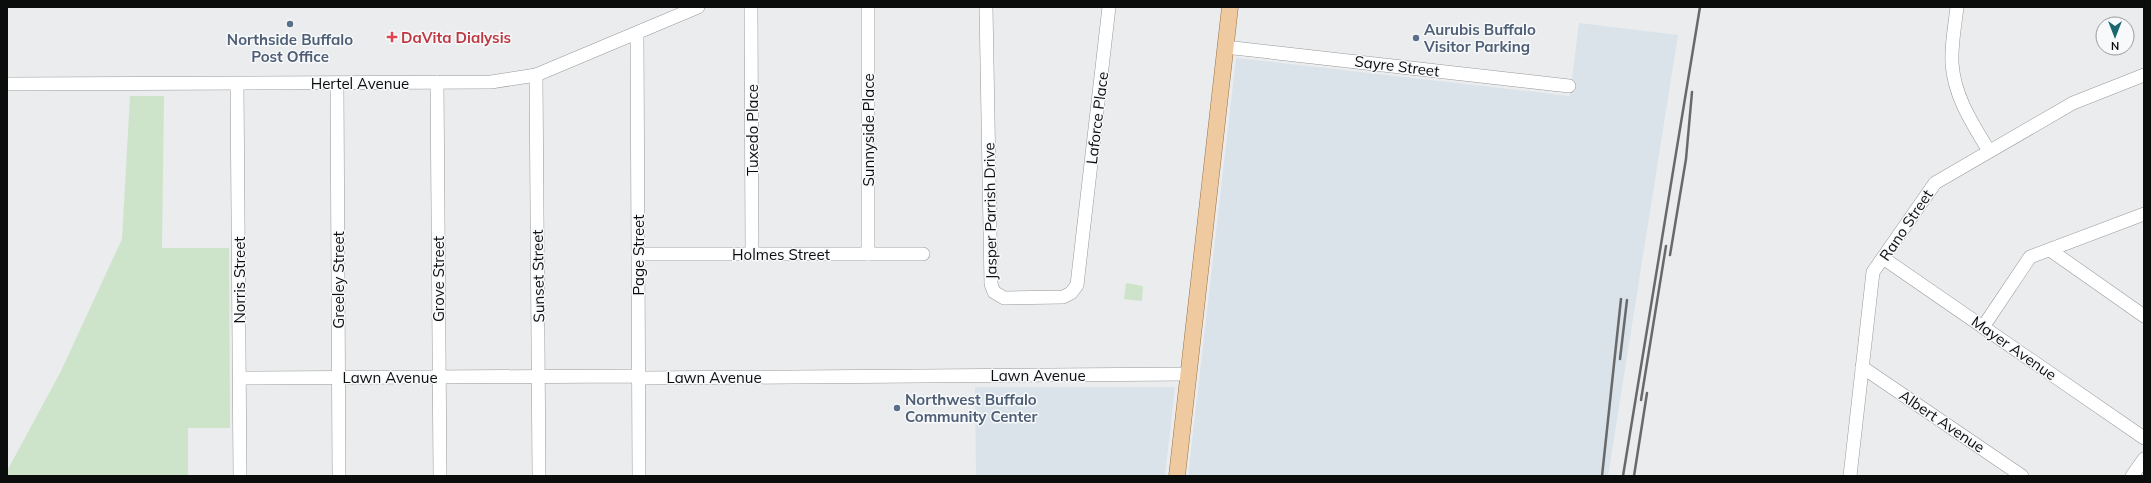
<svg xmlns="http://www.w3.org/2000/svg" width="2151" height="483" font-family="Mulish,sans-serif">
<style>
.built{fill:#dae3ea}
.green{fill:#cee4ca}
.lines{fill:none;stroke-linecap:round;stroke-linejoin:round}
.minor-casing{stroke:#97999b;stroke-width:14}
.major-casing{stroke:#997044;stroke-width:17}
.minor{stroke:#fff;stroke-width:13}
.major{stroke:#efcaa1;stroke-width:16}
.rail{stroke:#68696a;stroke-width:2.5}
.service-dot{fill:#5c6f8a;stroke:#f7f9fb;stroke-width:1.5}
.health-dot{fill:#e0444e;stroke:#f7f9fb;stroke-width:1.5}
.labels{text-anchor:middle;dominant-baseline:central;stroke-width:3;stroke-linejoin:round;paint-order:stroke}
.service-label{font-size:15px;font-weight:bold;fill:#4e5e75;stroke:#f7f9fb;text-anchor:start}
.health-label{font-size:15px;font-weight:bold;fill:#be3a42;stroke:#f7f9fb;text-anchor:start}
.street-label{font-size:15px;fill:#0b0c0c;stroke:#f7f9fb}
</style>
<rect width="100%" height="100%" fill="#eaecee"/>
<g class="built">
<polygon points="1579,23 1678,35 1608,476 1188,476 1236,58 1570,96"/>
<polygon points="975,387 1175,387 1165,476 976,476"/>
</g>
<g class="green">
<polygon points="130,96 164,96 162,248 229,248 230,428 188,428 188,476 7,476 7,471 61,371 122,239"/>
<polygon points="1126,283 1143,286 1142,301 1124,299"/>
</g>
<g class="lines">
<defs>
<g id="minor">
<polyline points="751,7 752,254"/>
<polyline points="986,7 991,284 994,292 1004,298 1063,297 1071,293 1077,285 1109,7"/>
<path d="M1957,7c-2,18 -6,38 -5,56 2,33 20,60 37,88"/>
<polyline points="637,34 639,476"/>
<polyline points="1225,47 1569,86"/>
<polyline points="536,75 539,476"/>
<polyline points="437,82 440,476"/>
<polyline points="337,83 339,476"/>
<polyline points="7,84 491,82 536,75 698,7"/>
<polyline points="237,84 240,476"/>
<polyline points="2050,250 2144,316"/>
<polyline points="638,254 923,254"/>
<polyline points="868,254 868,7"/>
<polyline points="1883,258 2144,438"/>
<polyline points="1983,327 2030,257 2144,214"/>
<polyline points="1862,367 2022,476"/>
<polyline points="240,378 632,376 645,378 1188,374"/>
<polyline points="1850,476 1873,272 1935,183 2073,103 2144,75"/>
<polyline points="2132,476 2144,459"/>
</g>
<polyline id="major" points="1177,476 1230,7"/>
</defs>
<use href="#minor" class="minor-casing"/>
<use href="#major" class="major-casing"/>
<use href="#minor" class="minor"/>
<use href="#major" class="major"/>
<g class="rail">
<polyline points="1670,255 1686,159 1692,92"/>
<polyline points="1620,359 1627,300"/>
<polyline points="1641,400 1666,246"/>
<polyline points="1602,476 1621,299"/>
<polyline points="1623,476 1700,7"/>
<polyline points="1634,476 1647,393"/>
</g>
</g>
<g class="service-dot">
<circle cx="290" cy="24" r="4"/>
<circle cx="1416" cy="38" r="4"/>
<circle cx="897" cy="408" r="4"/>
</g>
<path class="health-dot" d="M390 31h4v4h4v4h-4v4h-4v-4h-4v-4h4z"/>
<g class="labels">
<g class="service-label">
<text x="1424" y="29">Aurubis Buffalo<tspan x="1424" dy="17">Visitor Parking</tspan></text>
<text x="290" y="39" text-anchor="middle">Northside Buffalo<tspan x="290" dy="17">Post Office</tspan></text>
<text x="905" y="399">Northwest Buffalo<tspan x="905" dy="17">Community Center</tspan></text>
</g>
<g class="health-label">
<text x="401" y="37">DaVita Dialysis</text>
</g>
<g class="street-label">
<text transform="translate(1397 66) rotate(7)">Sayre Street</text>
<text x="360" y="83">Hertel Avenue</text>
<text transform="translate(1097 118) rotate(-83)">Laforce Place</text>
<text transform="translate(752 130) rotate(-90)">Tuxedo Place</text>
<text transform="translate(868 130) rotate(-90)">Sunnyside Place</text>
<text transform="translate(990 211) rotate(-91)">Jasper Parrish Drive</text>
<text transform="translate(1906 225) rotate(-56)">Rano Street</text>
<text x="781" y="254">Holmes Street</text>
<text transform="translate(638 255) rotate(-90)">Page Street</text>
<text transform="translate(538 276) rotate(-91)">Sunset Street</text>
<text transform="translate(438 279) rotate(-90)">Grove Street</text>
<text transform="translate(239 280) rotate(-90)">Norris Street</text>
<text transform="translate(338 280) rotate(-90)">Greeley Street</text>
<text transform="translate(2014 348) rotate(35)">Mayer Avenue</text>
<text x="1038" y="375">Lawn Avenue</text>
<text x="390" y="377">Lawn Avenue</text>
<text x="714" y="377">Lawn Avenue</text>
<text transform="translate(1942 421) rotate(34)">Albert Avenue</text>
</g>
</g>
<rect width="2151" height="483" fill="none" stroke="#0b0c0c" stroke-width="16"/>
<g transform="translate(2115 36) rotate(180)"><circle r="19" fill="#f7f9fb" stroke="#999a9b"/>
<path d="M0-3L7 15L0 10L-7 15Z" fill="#1a676d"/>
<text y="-6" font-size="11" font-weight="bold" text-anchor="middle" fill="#0b0c0c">N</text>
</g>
</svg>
